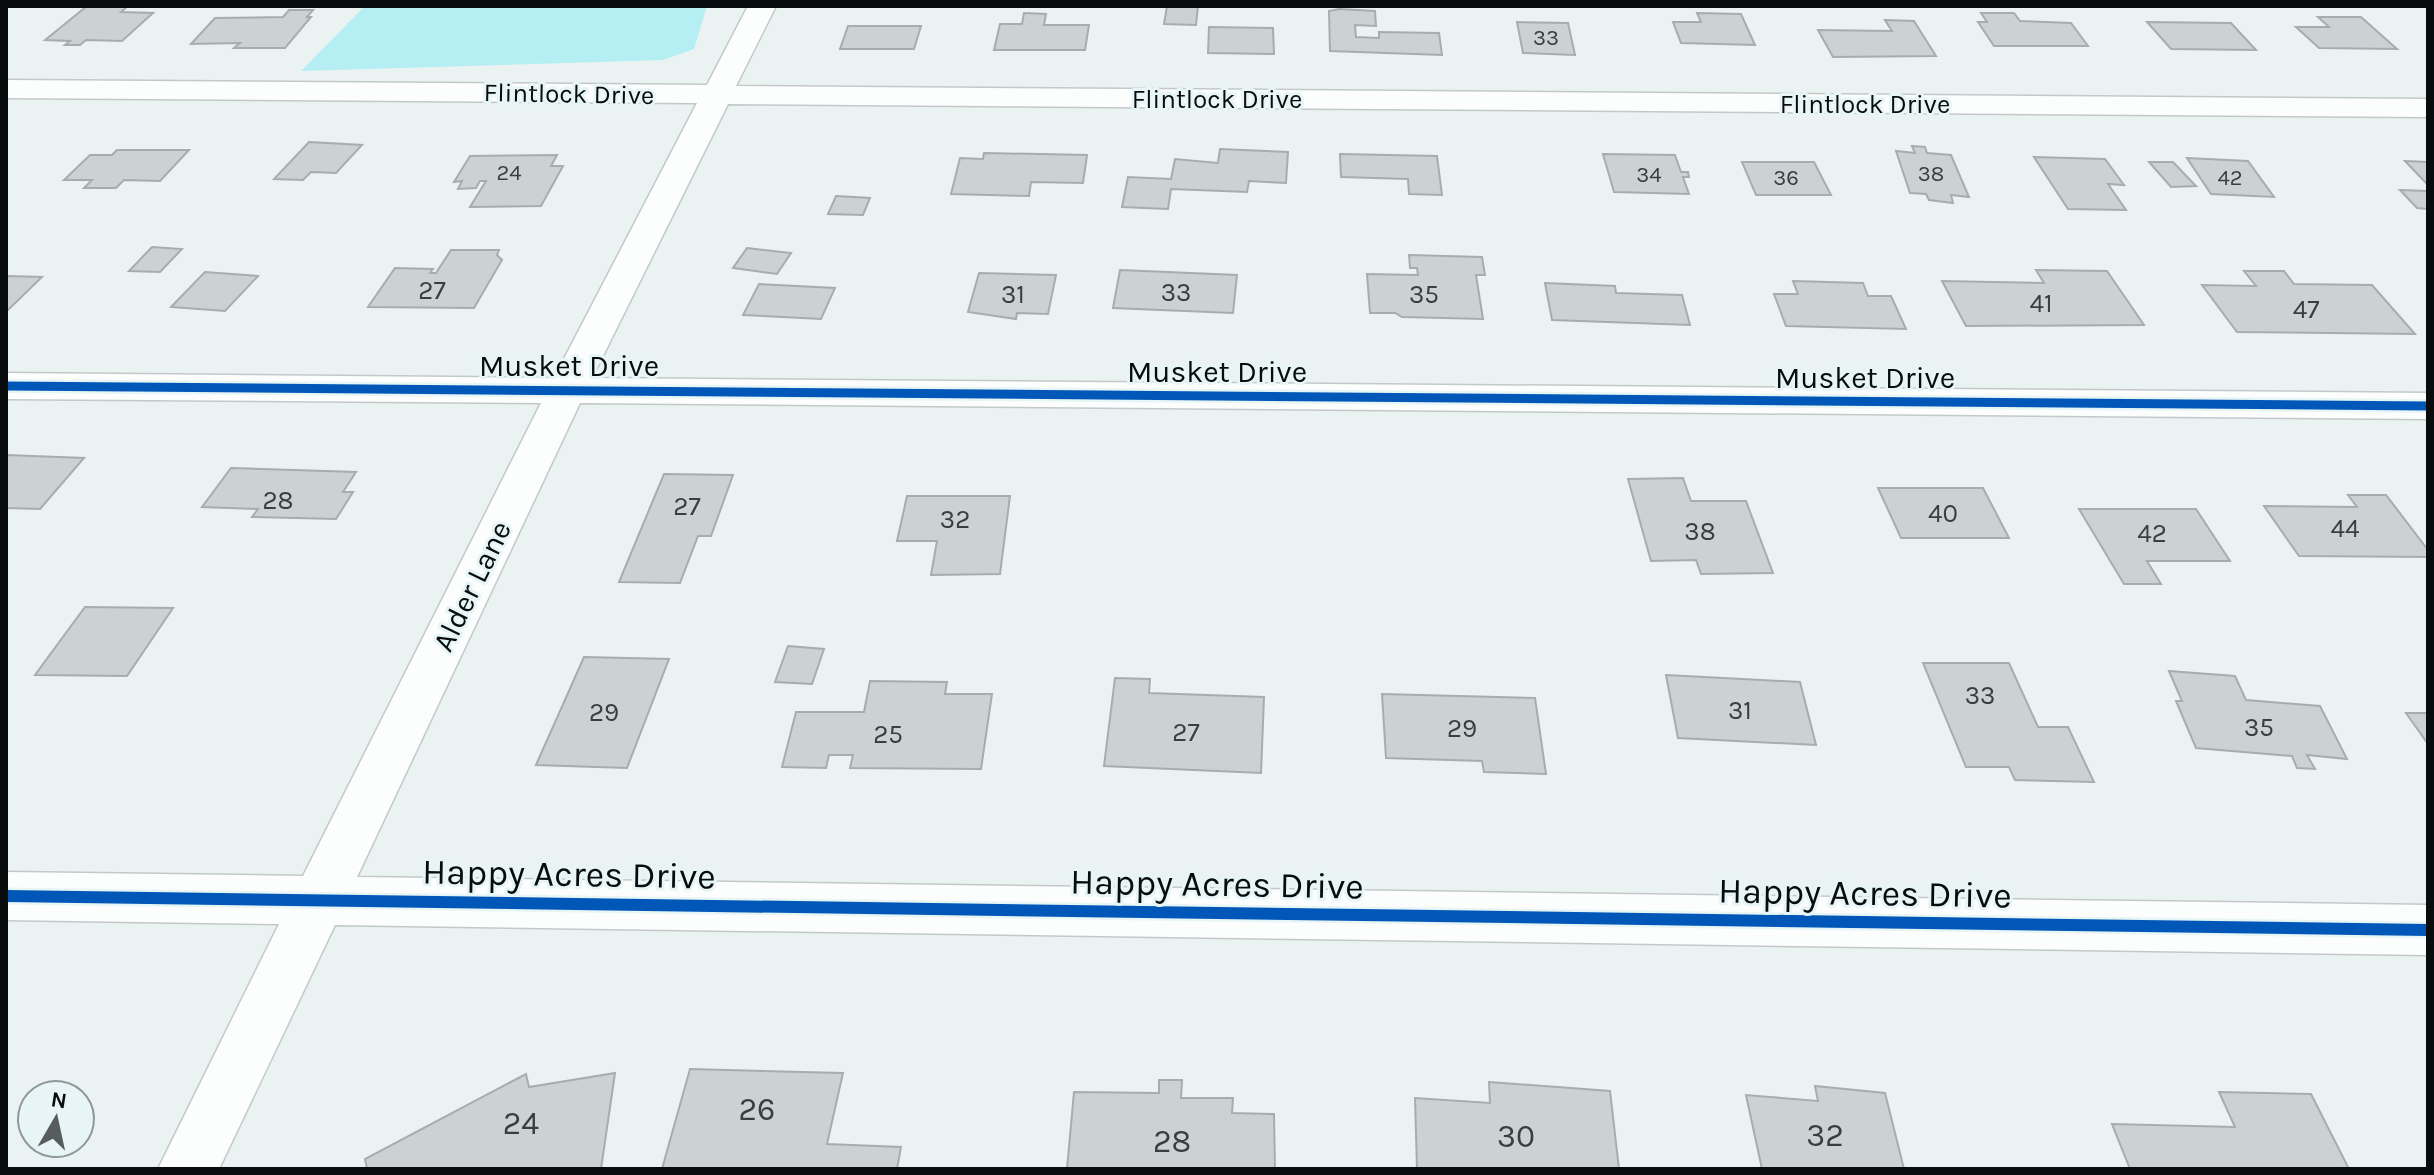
<svg xmlns="http://www.w3.org/2000/svg" width="2434" height="1175" font-family="Karla,sans-serif">
<style>
.green{fill:#b5eef3}
.building{fill:#ccd2d2;stroke:#a7adad;stroke-width:2}
.lines{fill:none;stroke-linecap:round;stroke-linejoin:round}
.minor-casing{stroke:#c3c9c9;stroke-width:3}
.minor{fill:#fcfdfd;fill-rule:evenodd}
.cycleway-far1-casing{stroke:#e7f5f6;stroke-width:14}
.cycleway-casing{stroke:#e7f5f6;stroke-width:17}
.cycleway-far1{stroke:#0057b8;stroke-width:9}
.cycleway{stroke:#0057b8;stroke-width:12}
.labels{text-anchor:middle;dominant-baseline:central;stroke-width:6;stroke-linejoin:round;paint-order:stroke}
.far-number-label{font-size:22px;fill:#393e3e}
.far-street-label{font-size:26px;fill:#080c0d;stroke:#e7f5f6}
.number-label{font-size:26px;fill:#393e3e}
.street-label{font-size:30px;fill:#080c0d;stroke:#e7f5f6}
.near-number-label{font-size:32px;fill:#393e3e}
.near-street-label{font-size:36px;fill:#080c0d;stroke:#e7f5f6}
</style>
<rect width="100%" height="100%" fill="#eaf2f2"/>
<polygon class="green" points="365,6 707,6 694,49 663,60 301,71"/>
<g class="building">
<polygon points="87,6 128,6 121,12 153,13 122,41 86,40 80,45 65,45 70,41 45,40"/>
<polygon points="1167,6 1198,6 1196,25 1164,24"/>
<polygon points="1339,9 1375,11 1376,26 1355,25 1356,37 1379,38 1379,32 1439,33 1442,55 1330,51 1329,11"/>
<polygon points="289,10 313,10 307,17 311,17 285,48 234,48 240,43 191,44 215,18 283,17"/>
<polygon points="1024,13 1046,14 1044,25 1089,25 1085,50 994,50 1000,24 1022,24"/>
<polygon points="1697,13 1741,14 1755,45 1681,43 1673,22 1701,22"/>
<polygon points="1981,13 2014,13 2020,21 2071,23 2088,46 1994,46 1978,22 1987,22"/>
<polygon points="2318,17 2361,17 2397,49 2319,48 2296,27 2329,27"/>
<polygon points="1885,20 1914,21 1936,56 1833,57 1818,30 1892,31"/>
<polygon points="1517,22 1568,23 1575,55 1523,53"/>
<polygon points="2147,22 2231,23 2256,50 2171,49"/>
<polygon points="848,26 921,26 914,49 840,49"/>
<polygon points="1209,27 1273,28 1274,54 1208,53"/>
<polygon points="309,142 362,145 336,173 311,172 303,180 274,179"/>
<polygon points="1912,146 1925,147 1927,153 1951,155 1969,197 1951,195 1953,203 1929,200 1926,194 1910,193 1896,151 1915,153"/>
<polygon points="1220,149 1288,152 1286,183 1249,181 1247,192 1171,189 1168,209 1122,207 1128,177 1171,179 1175,159 1218,163"/>
<polygon points="117,150 189,150 160,181 124,180 116,188 84,188 92,180 64,180 90,155 112,155"/>
<polygon points="984,153 1087,155 1083,183 1031,182 1029,196 951,194 960,158 983,159"/>
<polygon points="1340,154 1437,156 1442,195 1409,194 1408,179 1341,177"/>
<polygon points="1603,154 1675,155 1681,172 1688,172 1689,177 1683,177 1689,194 1614,192"/>
<polygon points="557,155 551,166 563,166 541,206 470,207 486,181 480,181 476,188 458,189 462,181 454,182 470,156"/>
<polygon points="2034,157 2105,159 2124,185 2108,184 2126,210 2068,209"/>
<polygon points="2187,158 2248,161 2274,197 2211,194"/>
<polygon points="2405,161 2428,162 2428,185"/>
<polygon points="1742,162 1814,162 1831,195 1756,195"/>
<polygon points="2149,162 2173,162 2196,186 2171,187"/>
<polygon points="2400,190 2428,191 2428,209 2417,208"/>
<polygon points="836,196 870,198 863,215 828,214"/>
<polygon points="152,247 182,249 160,272 129,271"/>
<polygon points="747,248 791,253 777,274 733,268"/>
<polygon points="451,250 499,250 497,255 502,260 474,308 368,307 395,268 433,269 430,273 436,273"/>
<polygon points="1409,255 1482,257 1485,275 1476,275 1483,319 1402,317 1395,313 1370,313 1367,274 1418,275 1417,268 1410,268"/>
<polygon points="1120,270 1237,275 1233,313 1113,308"/>
<polygon points="2036,270 2107,271 2144,325 1966,326 1942,281 2044,283"/>
<polygon points="2244,271 2284,271 2294,284 2372,285 2415,334 2237,332 2202,285 2256,286"/>
<polygon points="205,272 258,276 225,311 171,307"/>
<polygon points="979,273 1056,275 1048,314 1017,313 1016,319 968,312"/>
<polygon points="6,276 42,277 6,312"/>
<polygon points="1793,281 1863,283 1868,296 1891,296 1906,329 1786,326 1774,294 1798,294"/>
<polygon points="1545,283 1615,286 1616,293 1682,295 1690,325 1552,320"/>
<polygon points="759,284 835,288 821,319 743,315"/>
<polygon points="6,455 84,458 40,509 6,508"/>
<polygon points="231,468 356,472 343,492 353,492 336,519 252,517 258,509 202,507"/>
<polygon points="664,474 733,475 711,536 698,536 680,583 619,582"/>
<polygon points="1683,478 1691,501 1746,501 1773,573 1701,574 1696,560 1651,561 1628,479"/>
<polygon points="1878,488 1983,488 2009,538 1901,538"/>
<polygon points="2348,495 2386,495 2428,550 2428,557 2299,556 2264,506 2357,507"/>
<polygon points="907,496 1010,496 1000,574 931,575 937,541 897,541"/>
<polygon points="2079,509 2196,509 2230,561 2147,561 2161,584 2124,584"/>
<polygon points="85,607 173,608 127,676 35,675"/>
<polygon points="788,646 824,649 812,684 775,682"/>
<polygon points="584,657 669,659 627,768 536,765"/>
<polygon points="1923,663 2009,663 2038,727 2068,727 2094,782 2015,780 2009,767 1966,767"/>
<polygon points="2169,671 2235,676 2246,700 2320,706 2347,759 2307,755 2315,769 2297,768 2292,756 2196,748 2176,701 2182,701"/>
<polygon points="1666,675 1800,682 1816,745 1678,738"/>
<polygon points="1115,678 1150,679 1149,693 1264,697 1261,773 1104,766"/>
<polygon points="870,681 947,682 945,694 992,694 981,769 850,768 853,755 829,755 826,768 782,767 796,712 864,712"/>
<polygon points="1382,694 1535,698 1546,774 1484,772 1482,761 1386,758"/>
<polygon points="2406,713 2428,713 2428,744"/>
<polygon points="690,1069 843,1073 827,1144 901,1147 897,1169 662,1169"/>
<polygon points="615,1073 601,1169 367,1169 365,1159 526,1074 529,1087"/>
<polygon points="1159,1080 1182,1080 1181,1098 1233,1098 1232,1113 1274,1114 1275,1169 1067,1169 1074,1092 1159,1093"/>
<polygon points="1489,1082 1610,1091 1619,1169 1417,1169 1415,1098 1490,1103"/>
<polygon points="1815,1086 1885,1093 1904,1169 1762,1169 1746,1095 1818,1101"/>
<polygon points="2219,1092 2311,1094 2349,1169 2130,1169 2112,1124 2235,1127"/>
</g>
<g class="lines">
<defs>
<polygon id="minor" points="748,6 776,6 736,86 2428,99 2428,117 728,104 592,378 2428,393 2428,419 580,403 357,877 2428,905 2428,955 335,925 219,1169 158,1169 279,924 6,920 6,872 303,876 541,403 6,399 6,373 554,378 697,103 6,98 6,80 707,85"/>
</defs>
<use href="#minor" class="minor-casing"/>
<use href="#minor" class="minor"/>
<defs>
<polyline id="cycleway-far1" points="6,386 2428,406"/>
<polyline id="cycleway" points="6,896 2428,930"/>
</defs>
<use href="#cycleway-far1" class="cycleway-far1-casing"/>
<use href="#cycleway" class="cycleway-casing"/>
<use href="#cycleway-far1" class="cycleway-far1"/>
<use href="#cycleway" class="cycleway"/>
</g>
<g class="labels">
<g class="far-number-label">
<text x="1546" y="38">33</text>
<text x="509" y="173">24</text>
<text x="1931" y="174">38</text>
<text x="1649" y="175">34</text>
<text x="1786" y="178">36</text>
<text x="2230" y="178">42</text>
</g>
<g class="far-street-label">
<text transform="translate(569 94) rotate(1)">Flintlock Drive</text>
<text x="1217" y="99">Flintlock Drive</text>
<text x="1865" y="104">Flintlock Drive</text>
</g>
<g class="number-label">
<text x="432" y="290">27</text>
<text x="1176" y="292">33</text>
<text x="1013" y="294">31</text>
<text x="1424" y="294">35</text>
<text x="2041" y="303">41</text>
<text x="2306" y="309">47</text>
<text x="278" y="500">28</text>
<text x="687" y="506">27</text>
<text x="1943" y="513">40</text>
<text x="955" y="519">32</text>
<text x="2345" y="528">44</text>
<text x="1700" y="531">38</text>
<text x="2152" y="533">42</text>
<text x="1980" y="695">33</text>
<text x="1740" y="710">31</text>
<text x="604" y="712">29</text>
<text x="2259" y="727">35</text>
<text x="1462" y="728">29</text>
<text x="1186" y="732">27</text>
<text x="888" y="734">25</text>
</g>
<g class="street-label">
<text x="569" y="366">Musket Drive</text>
<text x="1217" y="372">Musket Drive</text>
<text x="1865" y="378">Musket Drive</text>
<text transform="translate(472 586) rotate(-64)">Alder Lane</text>
</g>
<g class="near-number-label">
<text x="757" y="1109">26</text>
<text x="521" y="1123">24</text>
<text x="1825" y="1135">32</text>
<text x="1516" y="1136">30</text>
<text x="1172" y="1141">28</text>
</g>
<g class="near-street-label">
<text transform="translate(569 874) rotate(1)">Happy Acres Drive</text>
<text transform="translate(1217 884) rotate(1)">Happy Acres Drive</text>
<text transform="translate(1865 893) rotate(1)">Happy Acres Drive</text>
</g>
</g>
<rect width="2434" height="1175" fill="none" stroke="#080c0d" stroke-width="16"/>
<g transform="translate(56 1119) rotate(9)"><circle r="38" fill="#e7f5f6" stroke="#8e9899" stroke-width="2"/>
<path d="M0-6L14 30L0 20L-14 30Z" fill="#575c5d"/>
<text y="-12" font-size="22" font-weight="bold" text-anchor="middle" fill="#080c0d">N</text>
</g>
</svg>
